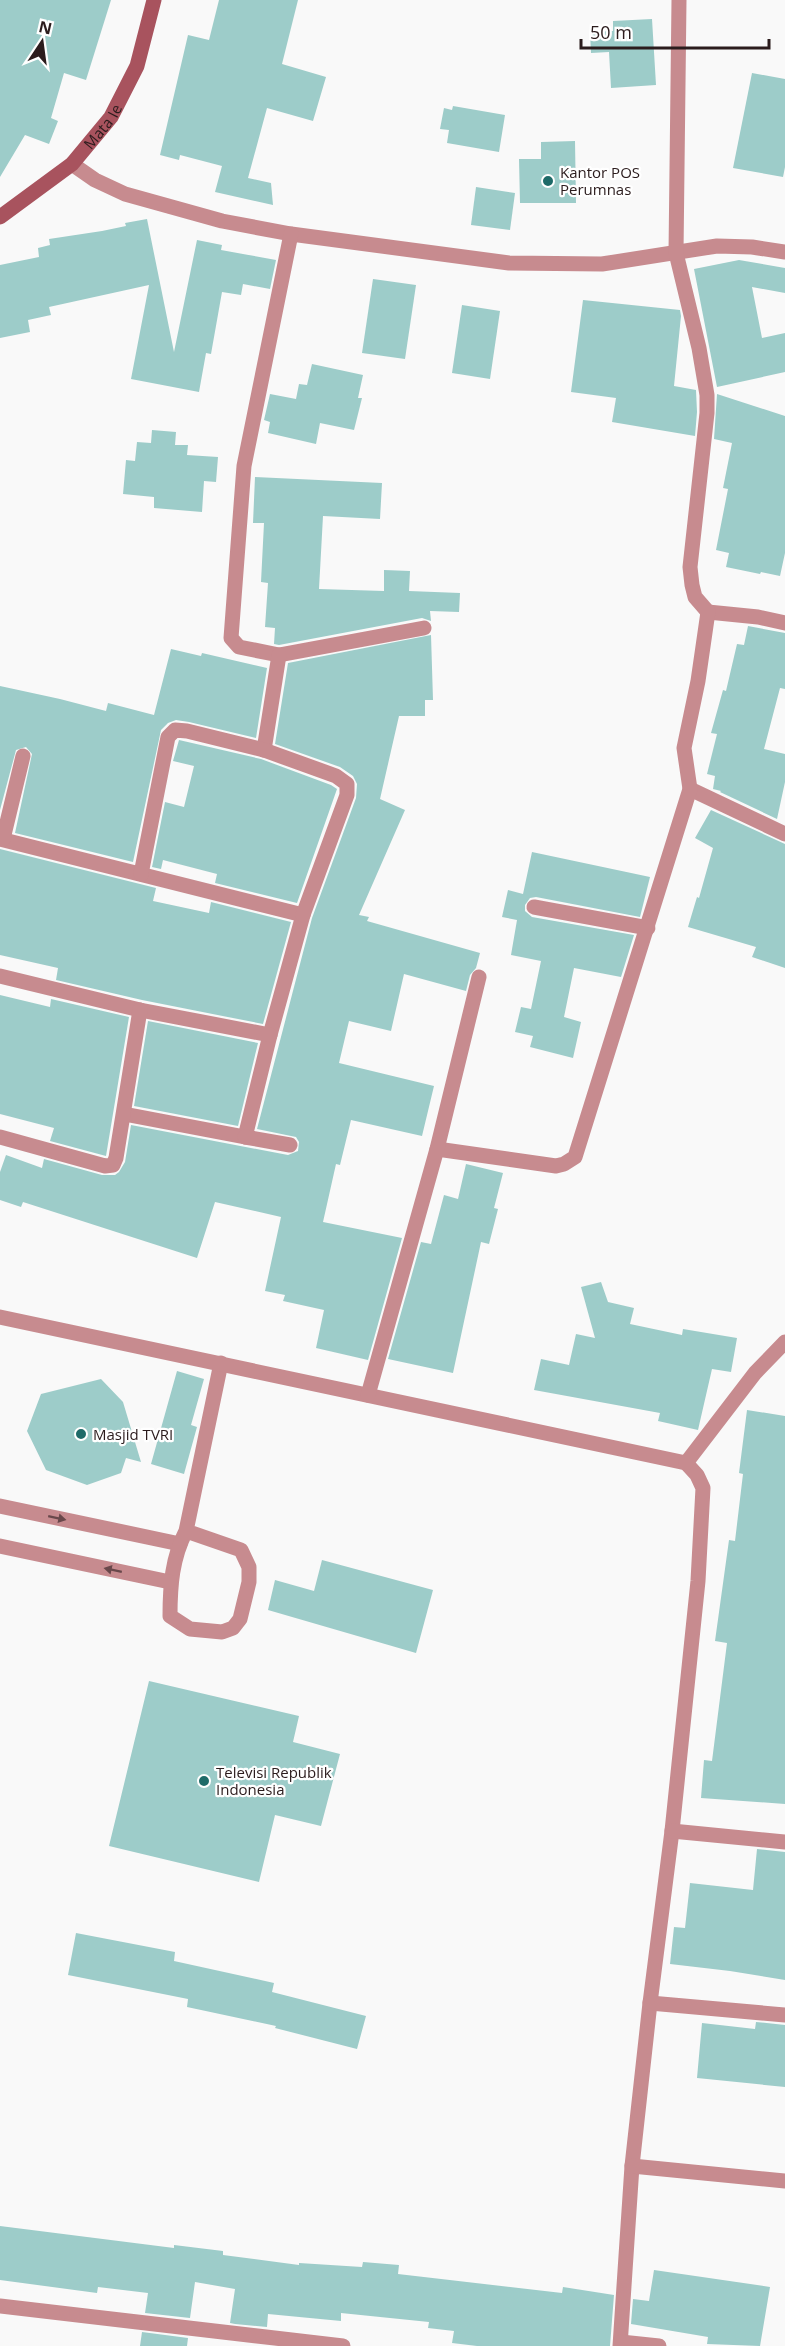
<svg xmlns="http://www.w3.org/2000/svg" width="785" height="2346" font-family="'Open Sans',sans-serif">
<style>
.building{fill:#9dccc9}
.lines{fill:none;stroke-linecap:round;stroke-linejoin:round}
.lane{stroke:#c78b8f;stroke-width:15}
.street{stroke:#c78b8f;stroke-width:15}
.secondary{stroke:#a8535e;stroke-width:15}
.oneway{fill:#69484b}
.poi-dot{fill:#1e6a68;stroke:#fff;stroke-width:2}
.labels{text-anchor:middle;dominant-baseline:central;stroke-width:4.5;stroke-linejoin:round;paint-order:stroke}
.street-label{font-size:15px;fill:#2b1c1d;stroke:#fff}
.poi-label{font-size:15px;fill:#2b1c1d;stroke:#fff;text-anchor:start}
</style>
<rect width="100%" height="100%" fill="#f9f9f9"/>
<g class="building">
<polygon points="0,0 111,0 86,80 64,73 51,118 58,121 49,144 25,135 0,177"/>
<polygon points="219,0 298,0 282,64 326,77 313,121 267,108 248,178 271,183 273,205 215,192 222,166 180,155 179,160 160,155 188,35 209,40"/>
<polygon points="652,19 656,85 611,88 609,52 591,53 590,32 613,31 613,21"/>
<polygon points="752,73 785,79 785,167 783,177 733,168"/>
<polygon points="453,106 505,115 499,152 447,143 449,130 440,129 444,108 452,110"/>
<polygon points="575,141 576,203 520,203 519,159 541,159 541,142"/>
<polygon points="476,187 515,193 510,230 471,225"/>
<polygon points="147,219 174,352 197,240 222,245 221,250 276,260 270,289 243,284 241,295 222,292 211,354 206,353 199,392 131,379 149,285 49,307 51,315 28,320 30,332 0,338 0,265 39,257 38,248 50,245 49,239 102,231 126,226 125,223"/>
<polygon points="739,260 785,268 785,293 752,287 762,338 785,333 785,372 717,387 694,269"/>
<polygon points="373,279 416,285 405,359 362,353"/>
<polygon points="583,300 680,310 681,316 674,386 696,390 697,412 695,436 612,422 616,398 571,392"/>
<polygon points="462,305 500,311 490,379 452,373"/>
<polygon points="312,364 363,375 358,398 362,398 354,430 320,423 316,444 268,433 270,422 264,420 270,394 296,399 299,384 307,385"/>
<polygon points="717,394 785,416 785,553 780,576 761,572 760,574 726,567 729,553 716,550 728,489 723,488 732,443 714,439"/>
<polygon points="152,430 176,432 175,445 188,445 187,455 218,457 216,482 204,481 202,512 154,508 154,497 123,494 126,460 135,461 137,442 151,443"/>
<polygon points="255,477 382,483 380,519 323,516 319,589 384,591 384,570 410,571 409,591 460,593 459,612 430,611 431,621 422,618 279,645 274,644 275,628 265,627 268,583 261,582 264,523 253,523"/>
<polygon points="748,626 785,633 785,689 780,688 764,749 785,754 785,782 777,819 720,792 721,791 713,789 715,776 707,774 717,734 711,733 723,690 726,691 737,644 744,645"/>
<polygon points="431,635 433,700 425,700 425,716 399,716 380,799 405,810 359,915 369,917 367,921 480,953 476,968 470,975 466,991 404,974 391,1031 349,1021 339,1063 434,1086 422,1136 351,1120 340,1165 336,1164 323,1222 402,1238 368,1360 316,1348 324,1310 283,1301 285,1295 265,1291 281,1217 215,1202 197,1258 23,1202 21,1207 0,1200 0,1172 6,1155 42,1168 44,1159 102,1175 115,1175 119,1172 125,1162 131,1125 288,1155 298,1151 299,1142 296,1137 257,1129 312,918 356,798 357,784 353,776 340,767 275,744 288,663"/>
<polygon points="171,649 201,656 202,653 267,668 256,738 189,722 176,720 168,723 161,730 133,862 15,833 32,754 26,747 16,750 0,810 0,686 60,699 106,711 108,703 154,715"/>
<polygon points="179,740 261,759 331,785 337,789 297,903 215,883 217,874 163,860 161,869 152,867 165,802 184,807 194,766 173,761"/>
<polygon points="711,810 785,844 785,968 752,957 756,947 688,927 697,897 699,898 713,848 695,838"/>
<polygon points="0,849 156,888 153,901 209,913 211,902 291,922 263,1024 142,1000 56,980 58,968 0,955"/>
<polygon points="532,852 650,877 640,917 536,897 530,898 525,905 525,911 532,917 634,935 621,977 574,968 564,1017 581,1022 573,1058 530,1047 533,1036 515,1032 521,1007 531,1009 541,961 511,955 517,920 502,917 508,890 523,894"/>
<polygon points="0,995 50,1007 51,999 129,1017 106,1156 50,1141 54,1128 0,1114"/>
<polygon points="148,1021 258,1043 238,1126 134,1106"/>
<polygon points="466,1164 503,1173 494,1208 498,1209 489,1244 481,1242 453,1373 388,1359 421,1242 431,1244 444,1195 458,1199"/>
<polygon points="601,1282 608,1302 634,1308 630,1324 682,1335 683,1329 737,1338 731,1372 712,1369 698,1430 658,1421 660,1413 534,1390 541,1359 569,1365 576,1334 595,1338 581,1287"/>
<polygon points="177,1371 204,1379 191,1425 197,1427 184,1474 151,1464"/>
<polygon points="101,1379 123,1402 141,1462 126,1458 121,1473 87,1485 46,1470 27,1431 41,1394"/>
<polygon points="747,1410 785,1416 785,1804 701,1798 704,1760 712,1761 727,1643 715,1641 729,1540 735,1541 743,1474 739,1473"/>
<polygon points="322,1560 433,1590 416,1653 268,1610 275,1580 314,1591"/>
<polygon points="149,1681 299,1716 293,1742 340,1754 321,1826 275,1815 259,1882 109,1846"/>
<polygon points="757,1849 785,1852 785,1980 730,1971 670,1964 674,1927 685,1928 690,1883 753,1890"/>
<polygon points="76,1933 175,1952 174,1961 274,1983 272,1992 366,2016 357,2049 275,2028 276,2026 187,2007 188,1999 68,1975"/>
<polygon points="756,2022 785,2025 785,2087 697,2078 702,2023 755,2029"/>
<polygon points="0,2226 174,2248 174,2245 223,2251 223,2255 299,2265 299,2263 362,2267 363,2262 399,2265 398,2274 562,2293 563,2287 614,2295 610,2346 477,2346 452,2343 454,2331 428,2328 429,2322 341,2313 341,2321 268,2314 267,2327 235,2324 230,2323 235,2289 195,2282 190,2318 145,2313 148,2293 98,2287 97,2293 0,2280"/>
<polygon points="654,2270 770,2287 760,2346 707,2344 708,2337 631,2324 633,2299 649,2301"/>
<polygon points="142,2332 188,2338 187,2346 140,2346"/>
</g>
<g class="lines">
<g class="lane">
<polyline points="0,1506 180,1544"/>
<path d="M186,1531l55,19 8,17v15l-9,37 -7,9 -11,4 -32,-3 -20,-13c0,-30 2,-58 16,-85l35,-168"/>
<polyline points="0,1546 170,1582"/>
</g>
<g class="street">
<polyline points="72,164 95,180 125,194 222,221 291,234 509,263 602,264 717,246 752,247 785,252"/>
<polyline points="291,234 244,466 231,638 239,647 279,655 424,628"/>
<polyline points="708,612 758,617 785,623"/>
<polyline points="264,750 279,655"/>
<polyline points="690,789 785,834"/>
<polyline points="0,839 303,915 270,1035 245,1137 124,1114"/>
<polyline points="3,839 23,756"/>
<polyline points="141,874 168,737 175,730 187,731 264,750 336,776 347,784 347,795 303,915"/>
<polyline points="534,907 648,928"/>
<polyline points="0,976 140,1010 270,1035"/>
<polyline points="0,1137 105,1166 113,1165 116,1158 140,1010"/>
<polyline points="245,1137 290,1145"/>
<polyline points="437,1149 556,1166 564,1164 575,1157 690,789 684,748 698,681 708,612 695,597 692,585 690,567 707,413 707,395 699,348 676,253 679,0"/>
<polyline points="0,1317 686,1463 697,1475 703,1488 698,1581 672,1831 650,2003 632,2166 620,2346"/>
<polyline points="368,1395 437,1149 479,977"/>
<polyline points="686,1463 755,1373 785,1342"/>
<polyline points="672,1831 785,1842"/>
<polyline points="650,2003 785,2015"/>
<polyline points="632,2166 785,2181"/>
<polyline points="0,2306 343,2346"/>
<polyline points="621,2342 659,2346"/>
</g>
<path class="secondary" id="s1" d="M0,217l72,-53 39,-47 26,-51 17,-66"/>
</g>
<defs><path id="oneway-solid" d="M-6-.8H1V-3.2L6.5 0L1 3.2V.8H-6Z" transform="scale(1.5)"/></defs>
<g class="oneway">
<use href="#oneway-solid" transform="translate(57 1518) rotate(12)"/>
<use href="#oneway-solid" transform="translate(113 1570) rotate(-168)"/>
</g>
<g class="poi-dot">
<circle cx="548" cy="181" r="6"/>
<circle cx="81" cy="1434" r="6"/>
<circle cx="204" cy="1781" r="6"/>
</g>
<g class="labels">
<g class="street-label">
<text stroke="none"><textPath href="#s1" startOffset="138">Mata Ie</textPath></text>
</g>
<g class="poi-label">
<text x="560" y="172">Kantor POS<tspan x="560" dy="17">Perumnas</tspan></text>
<text x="93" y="1434">Masjid TVRI</text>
<text x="216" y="1772">Televisi Republik<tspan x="216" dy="17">Indonesia</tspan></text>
</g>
</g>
<g transform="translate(42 42) rotate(13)" stroke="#ffffff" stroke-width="4.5" paint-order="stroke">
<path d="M0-4.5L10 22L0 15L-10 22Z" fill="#2b1c1d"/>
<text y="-9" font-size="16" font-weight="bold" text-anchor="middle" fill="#2b1c1d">N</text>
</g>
<path d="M581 39v9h188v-9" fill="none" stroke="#2b1c1d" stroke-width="3"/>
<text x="590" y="39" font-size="18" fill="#2b1c1d" stroke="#ffffff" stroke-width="4.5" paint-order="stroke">50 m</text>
</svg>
